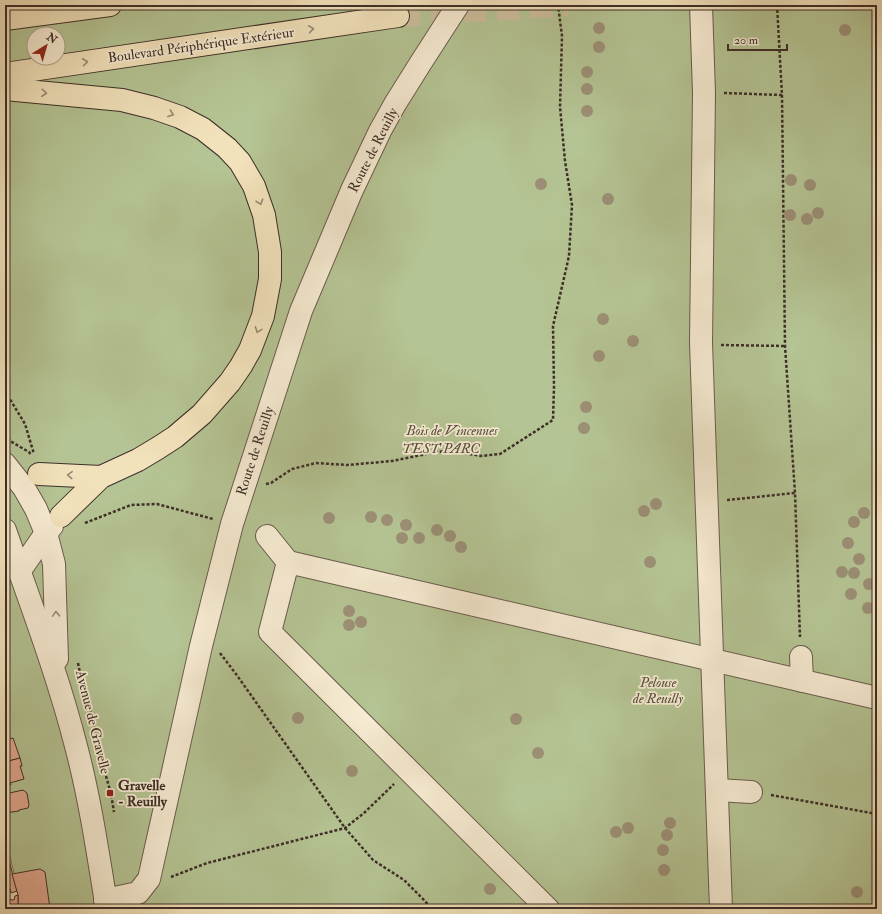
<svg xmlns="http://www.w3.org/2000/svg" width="882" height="914" font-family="'IM FELL Double Pica',serif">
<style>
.green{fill:#b5c494;stroke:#797a5e;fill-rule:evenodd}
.building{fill:#e3aa91;stroke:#3d2f28}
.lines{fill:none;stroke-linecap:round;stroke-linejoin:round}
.highway-tunnel{stroke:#cebe9e;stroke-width:22;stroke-dasharray:22 11;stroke-linecap:butt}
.minor-casing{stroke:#6a5c4d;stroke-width:24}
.highway-casing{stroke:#3d2f28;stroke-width:24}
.path{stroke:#3d2f28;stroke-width:2.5;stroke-dasharray:3 2;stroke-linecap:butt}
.minor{stroke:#f7ecd3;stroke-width:22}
.highway{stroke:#f2e2bb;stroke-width:22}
.tree{fill:#9c9076}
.oneway{stroke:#988872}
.oneway2{stroke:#9a8e7e}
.poi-dot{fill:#8f2418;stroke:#f7ecd3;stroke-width:1.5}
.labels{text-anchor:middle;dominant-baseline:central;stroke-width:3.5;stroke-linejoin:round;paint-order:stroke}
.street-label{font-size:14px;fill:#3d2f28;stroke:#f7ecd3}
.park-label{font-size:14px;font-style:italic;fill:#554d3e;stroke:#f7ecd3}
.poi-label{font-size:14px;font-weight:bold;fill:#3d2f28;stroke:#f7ecd3;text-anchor:start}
</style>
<rect width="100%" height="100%" fill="#f2e2bb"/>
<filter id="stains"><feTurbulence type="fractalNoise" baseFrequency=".005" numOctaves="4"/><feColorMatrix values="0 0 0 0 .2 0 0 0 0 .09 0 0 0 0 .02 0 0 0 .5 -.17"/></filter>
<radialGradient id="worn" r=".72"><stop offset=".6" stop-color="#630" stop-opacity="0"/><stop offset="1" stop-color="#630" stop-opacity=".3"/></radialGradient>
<path class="green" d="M5,5h872v904h-854l-18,-72zM34,34h24v24h-24z"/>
<g class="building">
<polygon points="13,738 20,758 5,762 5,740"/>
<polygon points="20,758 22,766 20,766 24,779 10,783 11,785 6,786 5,784 5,762"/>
<polygon points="23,790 27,793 29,805 28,808 19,810 19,811 5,813 5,794"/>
<polygon points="5,852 7,852 17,891 11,893 5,871"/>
<polygon points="40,869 45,872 50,909 18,909 18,895 12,874"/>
<polygon points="18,895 18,909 5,909 5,899 14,900 15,896"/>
</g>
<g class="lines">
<polyline class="highway-tunnel" points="398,16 568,5"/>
<defs>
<g id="minor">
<polyline points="701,5 704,93 701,343 721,909"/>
<polyline points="5,464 24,488 36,509 46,533 54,564 57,659"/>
<path d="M5,530c25,72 52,142 71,216 14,53 22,108 31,163"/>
<polyline points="267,536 288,562"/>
<polyline points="19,572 46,533 52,526"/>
<polyline points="801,657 802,681"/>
<polyline points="717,790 751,792"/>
<polyline points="105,900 138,893 149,879 201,646 232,524 301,311 352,190 380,131 395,104 420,64 458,5"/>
<polyline points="548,909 270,632 288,562 877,698"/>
</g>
<g id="highway">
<polyline points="5,19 110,5"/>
<polyline points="5,74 398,16"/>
<polyline points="5,89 122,100 154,108 180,117 203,129 227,148 240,162 254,186 264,215 270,252 270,279 263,316 250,350 241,366 230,382 202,414 175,437 158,448 138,460 101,477 61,516"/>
<polyline points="39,474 101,477"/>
</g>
</defs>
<use href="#minor" class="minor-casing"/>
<use href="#highway" class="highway-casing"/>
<g class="path">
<polyline points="777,5 782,95 785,346 795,493 800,637"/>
<polyline points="724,93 782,95"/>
<polyline points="721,345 785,346"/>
<polyline points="5,391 25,424 34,454"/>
<polyline points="5,434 10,441 29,452 31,455"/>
<polyline points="266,484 271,483 292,469 316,463 347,465 392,461 436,452 453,451 481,456 500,454 553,420 554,387 553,326 569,256 572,205 565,161 560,107 562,36 558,5"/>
<polyline points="727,500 795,493"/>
<polyline points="85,523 131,505 157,504 213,519"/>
<polyline points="220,653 236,674 345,828 373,860 404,880 423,899 432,909"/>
<polyline points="78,663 80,673 98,740"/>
<polyline points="106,776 111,794 114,812"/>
<polyline points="771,795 877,814"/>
<polyline points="171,877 207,863 345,828 364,813 394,784"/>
</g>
<use href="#minor" class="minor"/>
<use href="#highway" class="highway"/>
</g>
<g class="tree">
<circle cx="599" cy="28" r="6"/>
<circle cx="845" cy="30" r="6"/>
<circle cx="599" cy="47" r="6"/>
<circle cx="587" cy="72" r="6"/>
<circle cx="587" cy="89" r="6"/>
<circle cx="587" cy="111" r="6"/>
<circle cx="791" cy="180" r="6"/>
<circle cx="541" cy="184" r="6"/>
<circle cx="810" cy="185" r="6"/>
<circle cx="608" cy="199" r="6"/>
<circle cx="818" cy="213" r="6"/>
<circle cx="790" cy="215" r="6"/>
<circle cx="807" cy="219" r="6"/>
<circle cx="603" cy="319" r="6"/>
<circle cx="633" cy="341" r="6"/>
<circle cx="599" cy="356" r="6"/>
<circle cx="586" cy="407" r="6"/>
<circle cx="584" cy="428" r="6"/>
<circle cx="656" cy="504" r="6"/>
<circle cx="644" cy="511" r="6"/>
<circle cx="864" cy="513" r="6"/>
<circle cx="371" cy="517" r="6"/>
<circle cx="329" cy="518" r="6"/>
<circle cx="387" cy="520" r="6"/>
<circle cx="854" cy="522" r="6"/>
<circle cx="406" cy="525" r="6"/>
<circle cx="437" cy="530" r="6"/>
<circle cx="450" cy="536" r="6"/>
<circle cx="402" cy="538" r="6"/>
<circle cx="419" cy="538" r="6"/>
<circle cx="848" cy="543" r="6"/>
<circle cx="461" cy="547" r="6"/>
<circle cx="859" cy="559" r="6"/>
<circle cx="650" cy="562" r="6"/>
<circle cx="842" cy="572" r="6"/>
<circle cx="854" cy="573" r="6"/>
<circle cx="869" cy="584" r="6"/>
<circle cx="851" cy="594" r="6"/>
<circle cx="868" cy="608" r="6"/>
<circle cx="349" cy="611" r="6"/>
<circle cx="361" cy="622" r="6"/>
<circle cx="349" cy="625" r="6"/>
<circle cx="298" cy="718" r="6"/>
<circle cx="516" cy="719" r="6"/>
<circle cx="538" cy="753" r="6"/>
<circle cx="352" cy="771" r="6"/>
<circle cx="670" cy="823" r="6"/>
<circle cx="628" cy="828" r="6"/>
<circle cx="616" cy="832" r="6"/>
<circle cx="667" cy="835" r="6"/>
<circle cx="663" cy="850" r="6"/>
<circle cx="664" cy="870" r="6"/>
<circle cx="490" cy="889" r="6"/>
<circle cx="857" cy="892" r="6"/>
</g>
<defs><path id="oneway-chevron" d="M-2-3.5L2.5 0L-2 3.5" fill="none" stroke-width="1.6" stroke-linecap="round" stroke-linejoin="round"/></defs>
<g class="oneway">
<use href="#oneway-chevron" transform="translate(311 29) rotate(-8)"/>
<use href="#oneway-chevron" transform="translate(85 62) rotate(-8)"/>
<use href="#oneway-chevron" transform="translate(44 93) rotate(5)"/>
<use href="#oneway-chevron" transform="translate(171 114) rotate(20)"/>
<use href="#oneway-chevron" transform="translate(260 202) rotate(71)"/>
<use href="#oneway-chevron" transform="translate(258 330) rotate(111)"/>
<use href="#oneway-chevron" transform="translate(70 475) rotate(-177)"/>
</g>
<use class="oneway2" href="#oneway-chevron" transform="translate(56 614) rotate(-92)"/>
<rect class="poi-dot" x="106" y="789" width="8" height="8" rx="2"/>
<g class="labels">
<g class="street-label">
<text transform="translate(201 45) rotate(-8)">Boulevard Périphérique Extérieur</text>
<text transform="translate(373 150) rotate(-63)">Route de Reuilly</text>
<text transform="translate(255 451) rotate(-72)">Route de Reuilly</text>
<text transform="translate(93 722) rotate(76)">Avenue de Gravelle</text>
</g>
<g class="park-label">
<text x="452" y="430">Bois de Vincennes</text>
<text x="441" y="448">TEST PARC</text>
<text x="658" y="682">Pelouse<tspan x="658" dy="16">de Reuilly</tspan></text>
</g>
<g class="poi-label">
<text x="118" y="785">Gravelle<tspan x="118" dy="16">- Reuilly</tspan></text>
</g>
</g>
<rect width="882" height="914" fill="none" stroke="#f2e2bb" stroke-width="20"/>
<rect x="6" y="6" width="870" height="902" fill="none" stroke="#3d2f28" stroke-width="2"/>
<rect x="10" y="10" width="862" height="894" fill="none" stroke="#3d2f28"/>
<g transform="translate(46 46) rotate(37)"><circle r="19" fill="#f7ecd3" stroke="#ada08f"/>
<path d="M0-3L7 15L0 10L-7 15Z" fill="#8f2418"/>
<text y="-6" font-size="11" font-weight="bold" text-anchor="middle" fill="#3d2f28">N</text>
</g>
<path d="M728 44v6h59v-6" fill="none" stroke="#3d2f28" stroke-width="2"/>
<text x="734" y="44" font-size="12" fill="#3d2f28" stroke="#f7ecd3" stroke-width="3" paint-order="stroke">20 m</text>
<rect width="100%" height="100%" filter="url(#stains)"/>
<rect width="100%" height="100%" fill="url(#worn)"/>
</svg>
